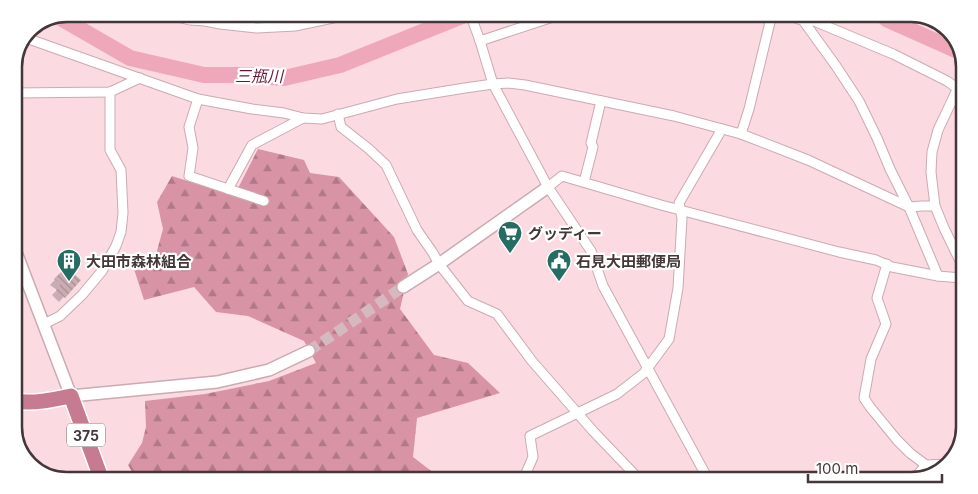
<svg xmlns="http://www.w3.org/2000/svg" width="978" height="494" font-family="Inter,'Noto Sans JP',sans-serif">
<style>
.forest{fill:url(#forest-firs)}
.shadow{fill:#0003}
.lines{fill:none;stroke-linecap:round;stroke-linejoin:round}
.river{stroke:#efa8ba;stroke-width:16}
.building{fill:url(#building-back-hatch)}
.secondary-tunnel{stroke:#d6b9c0;stroke-width:11;stroke-dasharray:11 5.5;stroke-linecap:butt}
.street-casing{stroke:#caabb2;stroke-width:11}
.secondary-casing{stroke:#caabb2;stroke-width:14}
.highway-casing{stroke:#fff;stroke-width:18}
.street{stroke:#fff;stroke-width:9}
.secondary{stroke:#fff;stroke-width:11}
.highway{stroke:#c77b90;stroke-width:15}
.labels{text-anchor:middle;dominant-baseline:central;stroke-width:4.5;stroke-linejoin:round;paint-order:stroke}
.shield{fill:#fff;stroke:#7c7375;stroke-width:1}
.shield-label{font-size:14px;font-weight:bold;fill:#44373a}
.poi-label{font-size:15px;font-weight:bold;fill:#44373a;stroke:#fff;text-anchor:start}
.water-label{font-size:16px;font-style:italic;fill:#691937;stroke:#fff}
.rim{fill:none;stroke:#44373a;stroke-width:2.5}
</style>
<defs>
<pattern id="forest-firs" width="22" height="20" patternUnits="userSpaceOnUse" patternTransform="scale(1.25)"><rect width="22" height="20" fill="#d893a4"/><path d="M5 1l3.5 6h-7zM16 11l3.5 6h-7z" fill="#b17987"/></pattern>
<pattern id="building-back-hatch" width="6" height="6" patternUnits="userSpaceOnUse" patternTransform="scale(1.25)"><rect width="6" height="6" fill="#cbacb3"/><path d="M-1 5l2 2M0 0l6 6M5-1l2 2" fill="none" stroke="#a68d93"/></pattern>
</defs>
<rect width="100%" height="100%" fill="#fbdae1"/>
<polygon class="forest" points="258,149 304,160 310,173 339,177 394,237 408,274 400,309 434,355 468,363 500,393 417,418 413,457 439,477 134,475 128,465 142,443 146,427 145,401 205,394 269,381 316,363 304,341 248,316 216,312 194,287 144,300 133,266 155,258 163,229 157,202 172,176 234,196"/>
<polygon class="shadow" points="66,268 79,280 59,302 52,295 57,290 50,285"/>
<g class="lines">
<g class="river">
<polyline points="59,17 130,58 204,75 250,75 284,78 340,65 462,16"/>
<polyline points="886,19 960,52"/>
</g>
</g>
<polygon class="building" points="66,267 81,280 65,298 56,290 61,284 54,279"/>
<g class="lines">
<polyline class="secondary-tunnel" points="309,351 403,287"/>
<defs>
<g id="street">
<polyline points="165,14 190,20 205,21 220,24 257,28 295,26 347,15"/>
<polyline points="471,16 480,41 493,84 548,187 591,251 603,286 708,479"/>
<polyline points="798,19 814,21 893,54 947,81 964,93"/>
<polyline points="802,19 836,66 859,101 877,138 890,169 909,207 938,276"/>
<polyline points="26,38 198,99 252,109 284,113 303,118 322,119 397,99 465,88 493,84 508,83 525,85 674,116 741,134 808,160 909,207 922,206 935,206"/>
<polyline points="480,41 553,17"/>
<polyline points="14,93 110,92 140,78"/>
<polyline points="198,99 189,127 193,148 189,176 264,201"/>
<polyline points="338,114 341,127 369,149 386,165 417,230 433,253 439,264 468,301 497,314 532,361 593,431 639,479"/>
<polyline points="741,134 749,109 771,18"/>
<polyline points="584,182 593,147 591,143 601,101"/>
<polyline points="548,187 562,176 661,205 839,252 876,260 892,267 938,276 961,278"/>
<polyline points="228,189 252,145 303,118"/>
<polyline points="961,263 944,228 935,206 931,172 932,152 938,130 964,75"/>
<polyline points="887,264 877,298 886,324 871,359 864,398 870,407 897,440 910,453 926,465 947,464"/>
<polyline points="44,324 60,316 82,295 102,271 116,246 121,232 123,213 121,170 110,150 110,92"/>
<polyline points="524,478 533,457 530,436 617,394 644,373 669,339 678,288 682,218 679,203 722,129"/>
<polyline points="914,479 926,465"/>
</g>
<g id="secondary">
<polyline points="14,247 71,396 217,382 269,370 309,351"/>
<polyline points="403,287 439,264 548,187"/>
</g>
<path id="highway" d="M14,401c19,3 38,-1 57,-5l29,79"/>
</defs>
<use href="#street" class="street-casing"/>
<use href="#secondary" class="secondary-casing"/>
<use href="#highway" class="highway-casing"/>
<use href="#street" class="street"/>
<use href="#secondary" class="secondary"/>
<use href="#highway" class="highway"/>
</g>
<defs>
<symbol id="supermarket-pin" viewBox="-11 -11 22 30"><path d="M0 17L-7.5 6A9.5 9.5 0 1 1 7.5 6Z" fill="#256c62" stroke="#fff"/><path d="M-6-5.5h2.5l.6 2H6L4.5 2H-2.5L-4.4-4H-6ZM-1.5 3.2a1.3 1.3 0 1 0 .1 0ZM3 3.2a1.3 1.3 0 1 0 .1 0Z" fill="#fff"/></symbol>
<symbol id="building-pin" viewBox="-11 -11 22 30"><path d="M0 17L-7.5 6A9.5 9.5 0 1 1 7.5 6Z" fill="#256c62" stroke="#fff"/><path d="M-4-6H4V6H1V3H-1V6H-4ZM-2.5-4.3h1.7v1.8h-1.7ZM.8-4.3h1.7v1.8H.8ZM-2.5-1h1.7V.8h-1.7ZM.8-1h1.7V.8H.8Z" fill="#fff"/></symbol>
<symbol id="civic-pin" viewBox="-11 -11 22 30"><path d="M0 17L-7.5 6A9.5 9.5 0 1 1 7.5 6Z" fill="#256c62" stroke="#fff"/><path d="M-.6-6.5H3V-4.5H.6V-3L4-1V1h2V6H-6V1h2V-1L-.6-3ZM-1.2 2.5V6h2.4V2.5Z" fill="#fff"/></symbol>
</defs>
<g fill-rule="evenodd">
<use href="#supermarket-pin" x="496" y="219" width="28" height="38"/>
<use href="#building-pin" x="55" y="247" width="28" height="38"/>
<use href="#civic-pin" x="545" y="247" width="28" height="38"/>
</g>
<g class="labels">
<rect class="shield" x="67" y="423.5" width="38" height="23" rx="4"/>
<g class="shield-label">
<text x="86" y="435">375</text>
</g>
<g class="poi-label">
<text x="528" y="233">グッディー</text>
<text x="86" y="261">大田市森林組合</text>
<text x="576" y="261">石見大田郵便局</text>
</g>
<g class="water-label">
<text x="259" y="76">三瓶川</text>
</g>
</g>
<path d="M0 0H978V494H0ZM67 22H911A45 45 0 0 1 956 67V427A45 45 0 0 1 911 472H67A45 45 0 0 1 22 427V67A45 45 0 0 1 67 22Z" fill="#fff" fill-rule="evenodd"/>
<path class="rim" d="M67 22H911A45 45 0 0 1 956 67V427A45 45 0 0 1 911 472H67A45 45 0 0 1 22 427V67A45 45 0 0 1 67 22Z"/>
<path d="M808 474v8h134v-8" fill="none" stroke="#44373a" stroke-width="2.5"/>
<text x="816" y="474" font-size="15" fill="#44373a" stroke="#ffffff" stroke-width="4" paint-order="stroke">100 m</text>
</svg>
